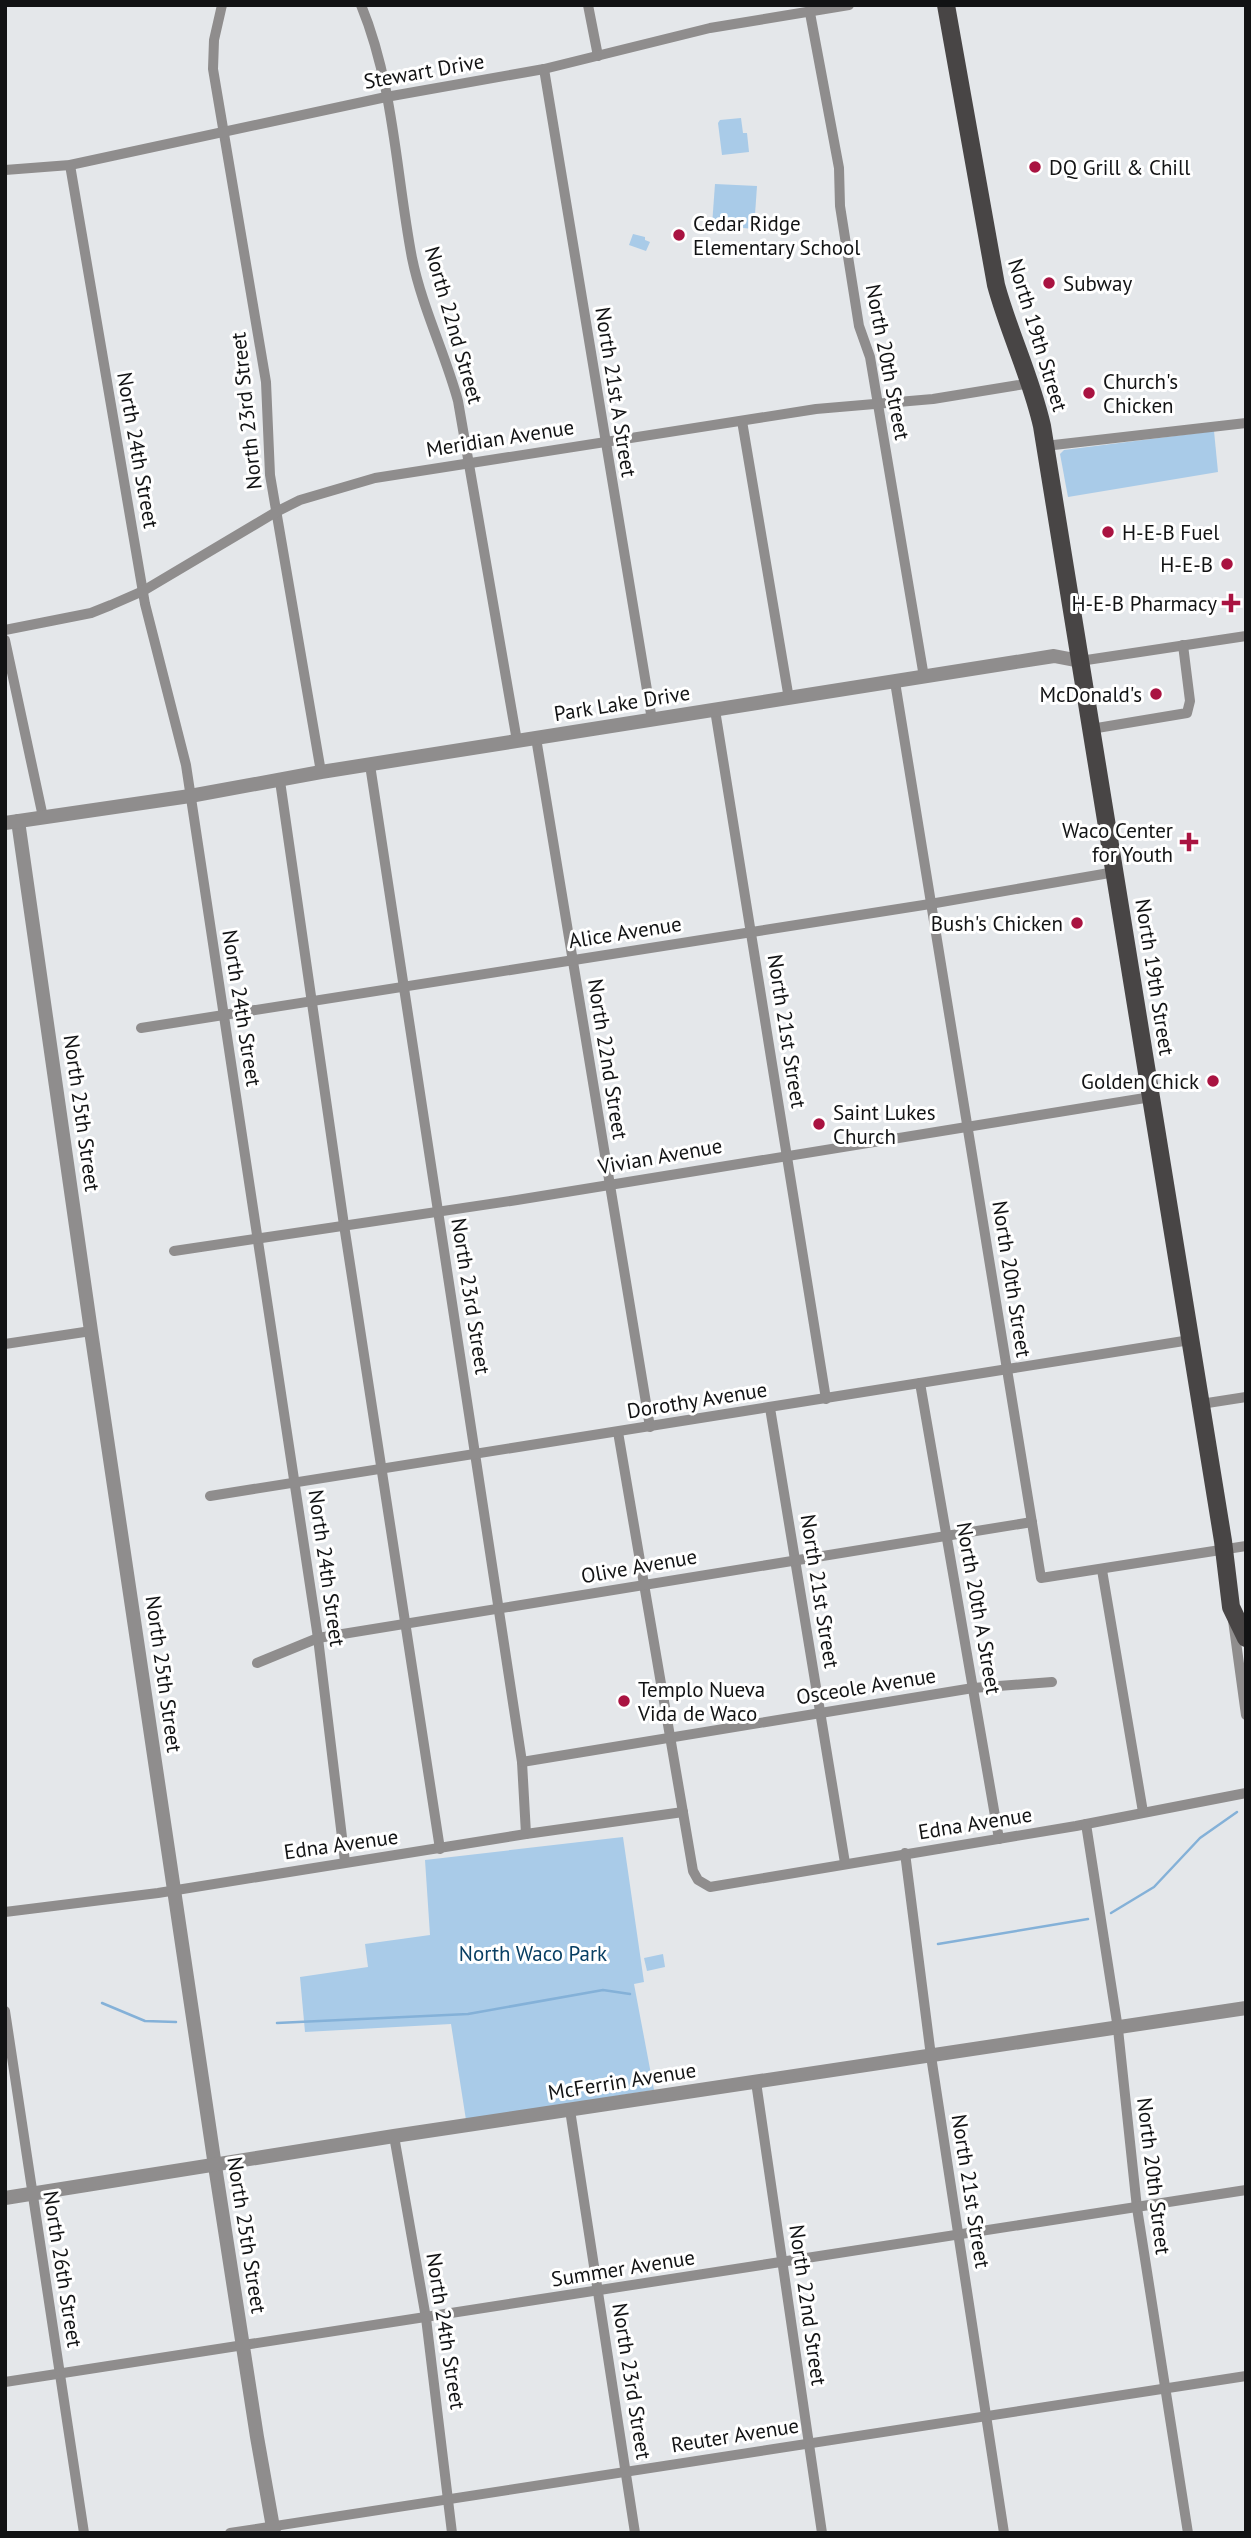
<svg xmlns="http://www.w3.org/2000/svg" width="1251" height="2538" font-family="'PT Sans',sans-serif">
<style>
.green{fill:#a9cbe8}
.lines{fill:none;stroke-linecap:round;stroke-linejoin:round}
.stream{stroke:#84b1d8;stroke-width:2.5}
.minor{stroke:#8f8d8d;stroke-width:10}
.tertiary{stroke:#8f8d8d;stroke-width:14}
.primary{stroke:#484545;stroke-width:18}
.poi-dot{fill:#a91341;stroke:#fff;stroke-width:2.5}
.labels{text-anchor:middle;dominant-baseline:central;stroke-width:6;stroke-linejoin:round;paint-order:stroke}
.street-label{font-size:21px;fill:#121314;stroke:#fff}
.poi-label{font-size:21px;fill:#121314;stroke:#fff;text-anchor:start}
.park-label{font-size:21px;fill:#083f63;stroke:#fff}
</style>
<rect width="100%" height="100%" fill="#e4e7ea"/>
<g class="green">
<polygon points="741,118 743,133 747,133 749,152 722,155 718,123 720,120"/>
<polygon points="715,184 757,186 754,229 712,225"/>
<polygon points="633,234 645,237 645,240 650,242 646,251 629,245"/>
<polygon points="1214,431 1218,472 1068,497 1060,454 1064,450"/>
<polygon points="623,1837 644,1982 634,1984 654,2090 466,2120 451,2024 305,2032 300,1977 368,1967 365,1944 430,1935 425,1860"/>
<polygon points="663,1954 665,1967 647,1971 644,1958"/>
</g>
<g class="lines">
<g class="stream">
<polyline points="1111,1913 1154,1887 1200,1838 1237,1812"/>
<polyline points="938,1944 1088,1919"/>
<polyline points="102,2003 145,2021 176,2022"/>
<polyline points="277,2023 468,2014 603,1990 630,1994"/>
</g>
<g class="minor">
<polyline points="222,5 214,40 213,69 266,382 270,475 321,772"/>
<path d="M361,5c33,80 35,169 51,253 10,49 33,95 46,143l59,340"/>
<polyline points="588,5 598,56"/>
<polyline points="810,13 839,168 840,206 859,326 870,357 924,677"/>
<polyline points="544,69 652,720"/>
<polyline points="70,165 145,604 186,765 318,1638 345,1862"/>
<polyline points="5,170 70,165 386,97 544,69 710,28 849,5"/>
<polyline points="742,421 789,699"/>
<polyline points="1045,446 1246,423"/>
<polyline points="5,630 91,613 111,605 143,591 276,512 300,500 375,478 816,409 933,399 1031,383"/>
<polyline points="5,640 43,817"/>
<polyline points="1080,661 1246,636"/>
<polyline points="895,682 1041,1578 1246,1546"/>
<polyline points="715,710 826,1399"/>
<polyline points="1091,729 1187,713 1190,701 1183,645"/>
<polyline points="536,738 650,1427"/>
<polyline points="370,765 522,1762 526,1834"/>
<polyline points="280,781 344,1225 440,1849"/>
<polyline points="141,1028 930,904 1115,872"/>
<polyline points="174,1251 517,1200 1151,1097"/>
<polyline points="5,1344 91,1331"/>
<polyline points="920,1383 999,1839"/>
<polyline points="1201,1404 1246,1397"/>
<polyline points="770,1408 845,1863"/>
<polyline points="618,1432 693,1871 698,1880 710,1887 1076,1826 1246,1793"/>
<polyline points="210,1496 1190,1340"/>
<polyline points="1102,1570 1143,1812"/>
<polyline points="1233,1620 1246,1715"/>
<polyline points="257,1663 318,1638 1032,1522"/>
<polyline points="522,1762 973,1688 1052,1682"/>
<polyline points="1086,1824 1118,2029 1137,2208 1188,2533"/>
<polyline points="905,1853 931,2056 1004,2533"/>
<polyline points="5,1912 158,1893 526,1834 683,1812"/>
<polyline points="5,2011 84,2533"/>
<polyline points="756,2082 822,2533"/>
<polyline points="570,2110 635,2533"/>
<polyline points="394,2136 426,2318 452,2533"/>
<polyline points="5,2382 1246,2190"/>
<polyline points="230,2533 1246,2376"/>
</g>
<g class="tertiary">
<polyline points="18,821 91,1331 215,2166 257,2437 274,2533"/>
<polyline points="5,823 190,796 321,772 1054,656 1080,661"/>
<polyline points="5,2198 394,2136 1246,2008"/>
</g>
<path class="primary" d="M946,5l50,280c13,48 35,92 46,141l181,1115 8,66 15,31"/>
</g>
<g class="poi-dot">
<circle cx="1035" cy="167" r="7"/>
<circle cx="679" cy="235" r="7"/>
<circle cx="1049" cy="283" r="7"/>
<circle cx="1089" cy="393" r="7"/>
<circle cx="1108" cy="532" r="7"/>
<circle cx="1227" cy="564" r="7"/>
<path d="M1227.5 592.5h7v7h7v7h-7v7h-7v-7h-7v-7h7z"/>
<circle cx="1156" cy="694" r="7"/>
<path d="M1185.5 831.5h7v7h7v7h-7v7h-7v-7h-7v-7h7z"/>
<circle cx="1077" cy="923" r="7"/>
<circle cx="1213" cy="1081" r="7"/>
<circle cx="819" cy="1124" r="7"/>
<circle cx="624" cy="1701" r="7"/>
</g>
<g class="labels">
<g class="street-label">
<text transform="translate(424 71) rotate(-10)">Stewart Drive</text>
<text transform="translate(454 325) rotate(74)">North 22nd Street</text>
<text transform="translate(1038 335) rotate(73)">North 19th Street</text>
<text transform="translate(888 362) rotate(79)">North 20th Street</text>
<text transform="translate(616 392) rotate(81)">North 21st A Street</text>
<text transform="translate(246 411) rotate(-96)">North 23rd Street</text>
<text transform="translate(500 438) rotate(-9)">Meridian Avenue</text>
<text transform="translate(138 450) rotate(80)">North 24th Street</text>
<text transform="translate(622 703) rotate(-9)">Park Lake Drive</text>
<text transform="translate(625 932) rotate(-9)">Alice Avenue</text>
<text transform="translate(1155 977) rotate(81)">North 19th Street</text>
<text transform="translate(242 1008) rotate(81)">North 24th Street</text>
<text transform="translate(787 1031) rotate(81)">North 21st Street</text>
<text transform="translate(608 1059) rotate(81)">North 22nd Street</text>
<text transform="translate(82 1113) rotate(82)">North 25th Street</text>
<text transform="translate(660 1156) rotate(-10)">Vivian Avenue</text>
<text transform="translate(1012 1279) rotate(81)">North 20th Street</text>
<text transform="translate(471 1296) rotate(81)">North 23rd Street</text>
<text transform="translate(697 1400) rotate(-9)">Dorothy Avenue</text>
<text transform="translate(639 1566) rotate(-10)">Olive Avenue</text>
<text transform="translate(327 1568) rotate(82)">North 24th Street</text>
<text transform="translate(820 1591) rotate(81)">North 21st Street</text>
<text transform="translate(979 1608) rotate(80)">North 20th A Street</text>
<text transform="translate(164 1674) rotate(82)">North 25th Street</text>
<text transform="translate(866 1686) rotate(-9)">Osceole Avenue</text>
<text transform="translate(975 1823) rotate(-9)">Edna Avenue</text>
<text transform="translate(341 1844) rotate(-8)">Edna Avenue</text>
<text transform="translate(622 2081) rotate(-9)">McFerrin Avenue</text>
<text transform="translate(1154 2176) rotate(83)">North 20th Street</text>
<text transform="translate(971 2191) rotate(81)">North 21st Street</text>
<text transform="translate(247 2235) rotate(81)">North 25th Street</text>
<text transform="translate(623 2268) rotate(-9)">Summer Avenue</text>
<text transform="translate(63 2269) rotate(81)">North 26th Street</text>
<text transform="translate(808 2305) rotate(82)">North 22nd Street</text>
<text transform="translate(446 2331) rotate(81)">North 24th Street</text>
<text transform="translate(632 2381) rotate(81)">North 23rd Street</text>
<text transform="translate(735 2435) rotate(-9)">Reuter Avenue</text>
</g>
<g class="poi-label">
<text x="1049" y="167">DQ Grill &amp; Chill</text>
<text x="693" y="223">Cedar Ridge<tspan x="693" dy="24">Elementary School</tspan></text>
<text x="1063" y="283">Subway</text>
<text x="1103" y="381">Church's<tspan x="1103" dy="24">Chicken</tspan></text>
<text x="1122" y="532">H-E-B Fuel</text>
<text x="1213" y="564" text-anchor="end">H-E-B</text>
<text x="1217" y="603" text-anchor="end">H-E-B Pharmacy</text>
<text x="1142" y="694" text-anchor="end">McDonald's</text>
<text x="1173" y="830" text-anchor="end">Waco Center<tspan x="1173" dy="24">for Youth</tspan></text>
<text x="1063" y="923" text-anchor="end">Bush's Chicken</text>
<text x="1199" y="1081" text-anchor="end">Golden Chick</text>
<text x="833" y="1112">Saint Lukes<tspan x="833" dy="24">Church</tspan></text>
<text x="638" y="1689">Templo Nueva<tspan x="638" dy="24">Vida de Waco</tspan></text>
</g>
<g class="park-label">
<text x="533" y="1953">North Waco Park</text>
</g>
</g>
<rect width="1251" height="2538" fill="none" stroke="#121314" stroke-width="14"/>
</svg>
